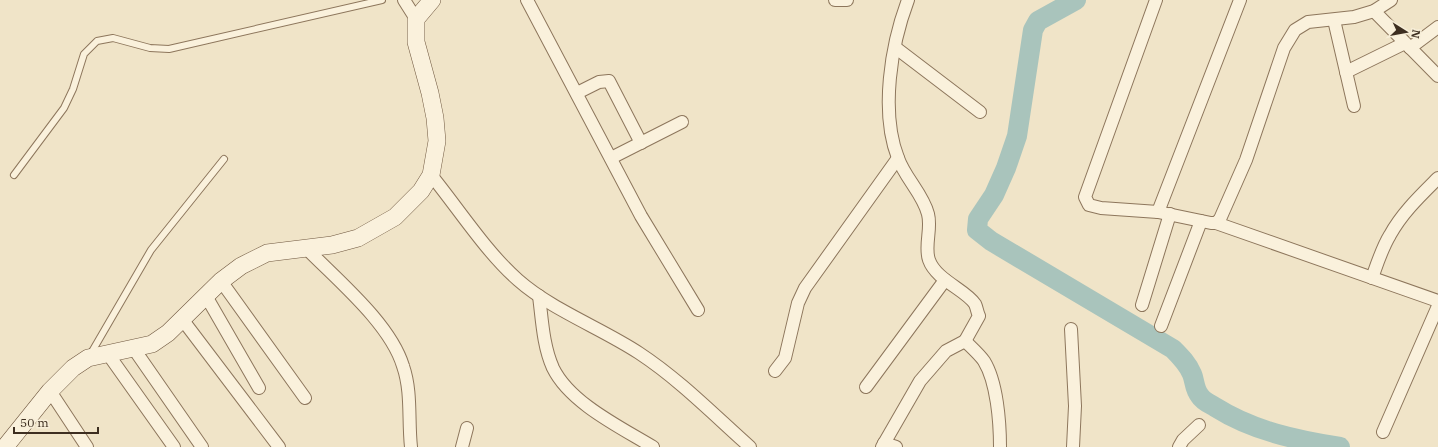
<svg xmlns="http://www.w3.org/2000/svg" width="1438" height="447" font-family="'IBM Plex Serif',serif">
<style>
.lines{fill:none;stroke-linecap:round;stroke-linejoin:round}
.river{stroke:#a9c4bc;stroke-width:20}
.lane-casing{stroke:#8d765c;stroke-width:8}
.street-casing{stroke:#8d765c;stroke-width:14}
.secondary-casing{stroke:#6f573f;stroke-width:18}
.lane{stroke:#faf1dc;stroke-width:6}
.street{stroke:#faf1dc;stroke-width:12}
.secondary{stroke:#faf1dc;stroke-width:17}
</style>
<rect width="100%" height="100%" fill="#f0e4c8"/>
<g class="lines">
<path class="river" d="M1076,0l-38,21 -5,9 -16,106 -11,32 -12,27 -16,24 -1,11 14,11 182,108c8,8 15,15 19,25 3,7 2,15 8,22 3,5 10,8 15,11 38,24 81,33 125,40"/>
<defs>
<g id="lane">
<polyline points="14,175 64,108 73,89 84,54 97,41 113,38 150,48 169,49 382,0"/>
<polyline points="90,355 151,250 224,159"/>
</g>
<g id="street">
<polyline points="404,0 416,19"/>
<polyline points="527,0 641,216 698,310"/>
<polyline points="835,0 847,0"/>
<path d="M908,0c-17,45 -28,112 -10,158 7,20 25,36 30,56 4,15 -4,32 1,46 7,20 37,30 46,44 2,4 2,8 4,12l-14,25"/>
<polyline points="1156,0 1085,197 1089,205 1101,208 1158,212 1211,223 1216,223 1220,219 1246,160 1284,48 1295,30 1308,22 1354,17 1374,11 1391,0"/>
<polyline points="1374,11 1438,76"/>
<polyline points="1334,20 1354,106"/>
<polyline points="896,48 980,112"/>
<polyline points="1410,48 1438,27"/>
<polyline points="1346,72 1405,43"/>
<polyline points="577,93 599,82 609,81 641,143"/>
<polyline points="611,158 682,122"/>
<path d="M431,175c27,33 55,77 87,105 34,30 83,48 121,73 41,27 75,62 111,94"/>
<polyline points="1158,212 1240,0"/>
<polyline points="1216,223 1438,301"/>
<path d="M305,247c31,32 85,76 98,119 9,26 5,54 8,81"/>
<path d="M1372,278c5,-14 10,-30 18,-43 12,-22 30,-39 48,-57"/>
<polyline points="221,281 305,398"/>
<polyline points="206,296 259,388"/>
<path d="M539,296c3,23 4,50 14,72 17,35 67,59 100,79"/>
<polyline points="1142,305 1170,214"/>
<polyline points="182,319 279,447"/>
<polyline points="1161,326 1201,221"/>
<polyline points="1071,329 1075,406 1073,447"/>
<polyline points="134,349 202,447"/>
<polyline points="108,354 174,447"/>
<polyline points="775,371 785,358 798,303 805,288 898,158"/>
<polyline points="866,387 945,280"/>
<polyline points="50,391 87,447"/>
<polyline points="1383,432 1438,306"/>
<polyline points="884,443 896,447"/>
<polyline points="462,447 467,428"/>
<path d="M882,447l38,-66 26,-30 19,-10c6,6 14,13 19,20 13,21 16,61 16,86"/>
<polyline points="1179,447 1183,440 1199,425"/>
</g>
<polyline id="secondary" points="5,447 50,391 73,368 88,358 152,344 168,333 221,281 241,266 267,253 332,245 358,238 395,217 421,191 431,175 437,141 435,118 430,93 416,42 416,19 432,0"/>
</defs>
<use href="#lane" class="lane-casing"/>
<use href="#street" class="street-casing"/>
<use href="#secondary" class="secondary-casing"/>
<use href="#lane" class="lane"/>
<use href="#street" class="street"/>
<use href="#secondary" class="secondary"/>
</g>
<g transform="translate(1406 32) rotate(101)" stroke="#f7eed8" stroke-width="3" paint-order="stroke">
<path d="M0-3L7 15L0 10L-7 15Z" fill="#3d2e20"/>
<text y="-6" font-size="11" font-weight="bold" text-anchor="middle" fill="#3d2e20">N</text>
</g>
<path d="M14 427v6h84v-6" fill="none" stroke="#3d2e20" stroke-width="2"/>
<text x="20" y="427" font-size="12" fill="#3d2e20" stroke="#f7eed8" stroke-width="3" paint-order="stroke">50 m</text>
</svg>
